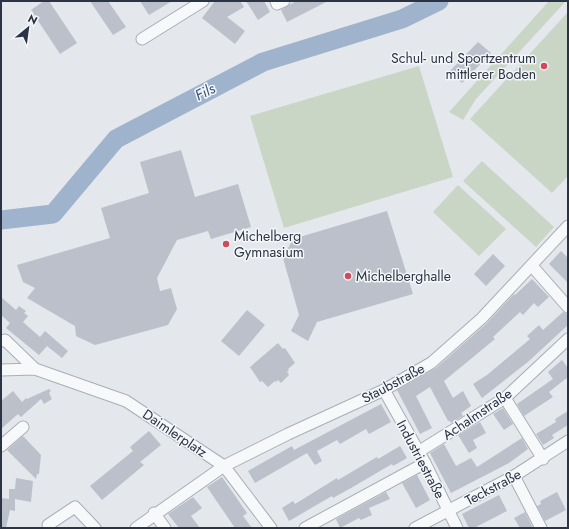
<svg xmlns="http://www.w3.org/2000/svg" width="569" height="529" font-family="Jost,sans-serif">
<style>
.green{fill:#c9d6c5}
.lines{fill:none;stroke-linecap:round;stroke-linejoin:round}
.river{stroke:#9fb4cc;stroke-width:19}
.building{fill:#bbc0ca}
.minor-casing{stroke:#a9aeb7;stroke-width:13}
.minor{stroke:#f7f8fa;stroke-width:11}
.poi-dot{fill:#d1495b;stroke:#f4f6f9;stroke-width:1.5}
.labels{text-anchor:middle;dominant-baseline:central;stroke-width:3;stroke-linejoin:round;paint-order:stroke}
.poi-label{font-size:14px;fill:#2b3445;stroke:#f4f6f9;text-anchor:start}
.street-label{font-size:14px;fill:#2b3445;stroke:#f4f6f9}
.water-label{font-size:15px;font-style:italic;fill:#34527a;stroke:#f4f6f9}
</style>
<rect width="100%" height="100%" fill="#e4e7ec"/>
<g class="green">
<polygon points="549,1 566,1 476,99 463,120 449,112"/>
<polygon points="568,12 568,176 552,193 470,119"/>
<polygon points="419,66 453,177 284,228 250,116"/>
<polygon points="482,161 554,227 536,247 463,181"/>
<polygon points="458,185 506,229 479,256 433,212"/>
</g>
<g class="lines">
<polyline class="river" points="1,220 53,214 116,139 263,62 402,19 439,1"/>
</g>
<g class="building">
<polygon points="44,1 49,1 77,43 60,54 31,10"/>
<polygon points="90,1 108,1 126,27 113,35"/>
<polygon points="140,1 172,1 149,15"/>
<polygon points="215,1 240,1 244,7 227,17 245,31 235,44 202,18"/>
<polygon points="246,1 264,1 270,12 258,20"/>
<polygon points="296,1 328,1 287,22 281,10"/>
<polygon points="478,42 491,53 462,83 450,71"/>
<polygon points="181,150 195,197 238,184 251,227 211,239 208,231 177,240 157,278 160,291 171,288 177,309 168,325 95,345 76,336 75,326 27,298 35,288 23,282 17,265 110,238 101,208 149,193 140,162"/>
<polygon points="387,211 413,294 317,322 308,341 291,331 299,315 283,258 293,239"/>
<polygon points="561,251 568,258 568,283 549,264"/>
<polygon points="493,254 505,266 486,286 474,274"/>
<polygon points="532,279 549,297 538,307 534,303 523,315 520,312 493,337 495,339 444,381 453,398 463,391 471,406 461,413 463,416 451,423 450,421 448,421 430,387 416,396 432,428 420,434 397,390 436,368 487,323 514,294 515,295"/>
<polygon points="1,297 16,310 19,306 26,311 24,313 28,316 23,322 40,337 45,331 68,351 62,358 47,346 39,355 6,328 10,323 1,315"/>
<polygon points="247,310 265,325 239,356 221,341"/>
<polygon points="563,312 568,314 568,325 529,361 482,398 473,384 487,375 530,339 527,336 539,325 543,330"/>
<polygon points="278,343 283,349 285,348 295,363 288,369 289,370 287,372 289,375 281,383 278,380 276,382 275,381 268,387 262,381 260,382 250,367"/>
<polygon points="562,360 568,368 568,377 549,392 553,397 524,416 517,404 553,379 548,372"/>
<polygon points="49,389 51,391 49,393 52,399 44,404 41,399 21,417 18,414 1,429 1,401 13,391 22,402 26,398 27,399"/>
<polygon points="381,404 391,422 369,434 366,429 340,444 337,440 317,451 322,461 315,465 307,453 255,483 248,471 292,446 294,450"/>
<polygon points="503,408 513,424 504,430 493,414"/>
<polygon points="568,411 568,425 552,435 554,438 543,445 536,434 556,422 555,419"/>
<polygon points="480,422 486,433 473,440 477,448 469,453 458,435"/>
<polygon points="149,431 161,445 140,462 144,465 102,500 90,486 133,451 130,447"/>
<polygon points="23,436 41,455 39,474 37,474 36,479 7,450"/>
<polygon points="522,438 528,449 509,463 451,493 430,453 444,444 456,466 471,458 477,467"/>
<polygon points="400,446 407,458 393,466 392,464 351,488 333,498 332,496 289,521 282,508 293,501 295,504 337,478 338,480 377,457 378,459"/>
<polygon points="417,475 430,500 416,508 402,483"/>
<polygon points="222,477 247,513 243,516 252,528 235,528 207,487"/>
<polygon points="16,478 33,481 31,502 15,499 15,511 10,510 6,528 1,528 1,498 9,499 9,489 15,489"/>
<polygon points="386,492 390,499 369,508 372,515 361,520 359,518 340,528 336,519"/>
<polygon points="557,492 566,510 545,521 537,506 541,504 540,501"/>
<polygon points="499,495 507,511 474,528 469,528 462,514"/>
<polygon points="193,497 202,508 191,516 200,528 179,528 168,514"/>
<polygon points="525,512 533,528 520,528 514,518"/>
</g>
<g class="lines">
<defs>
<g id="minor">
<polyline points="276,1 277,4 284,1"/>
<polyline points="142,39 203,1"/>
<polyline points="532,266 568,307"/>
<polyline points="1,341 5,340 35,369"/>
<polyline points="1,370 35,369 126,401 224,466 271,528"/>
<polyline points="384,390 425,463 457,528"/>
<polyline points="505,398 543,459"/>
<polyline points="1,446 23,427"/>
<polyline points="418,452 505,398 568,339"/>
<polyline points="514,476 541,528"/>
<polyline points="154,513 165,528"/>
<polyline points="48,525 75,507 95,528"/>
<polyline points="136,528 224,466 288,434 384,390 431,363 482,318 568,226"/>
<polyline points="305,528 425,463"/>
<polyline points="415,528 514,476 568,441"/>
</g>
</defs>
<use href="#minor" class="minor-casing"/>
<use href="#minor" class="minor"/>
</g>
<g class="poi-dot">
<circle cx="544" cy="66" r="4"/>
<circle cx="226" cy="244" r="4"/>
<circle cx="348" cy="276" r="4"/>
</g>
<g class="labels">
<g class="poi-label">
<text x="536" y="58" text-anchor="end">Schul- und Sportzentrum<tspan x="536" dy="16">mittlerer Boden</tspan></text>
<text x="234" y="236">Michelberg<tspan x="234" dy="16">Gymnasium</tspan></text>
<text x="356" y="276">Michelberghalle</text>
</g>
<g class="street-label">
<text transform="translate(393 383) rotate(-28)">Staubstraße</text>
<text transform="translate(477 414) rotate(-34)">Achalmstraße</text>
<text transform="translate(175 433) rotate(34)">Daimlerplatz</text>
<text transform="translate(421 459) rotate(62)">Industriestraße</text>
<text transform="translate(493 487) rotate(-28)">Teckstraße</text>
</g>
<g class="water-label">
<text transform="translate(205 92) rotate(-27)">Fils</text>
</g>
</g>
<rect width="569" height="529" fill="none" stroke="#2b3445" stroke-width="4"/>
<g transform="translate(28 28) rotate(29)" stroke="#f4f6f9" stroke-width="3" paint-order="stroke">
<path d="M0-3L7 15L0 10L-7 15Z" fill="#2b3445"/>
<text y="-6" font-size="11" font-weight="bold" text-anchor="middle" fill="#2b3445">N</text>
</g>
</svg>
